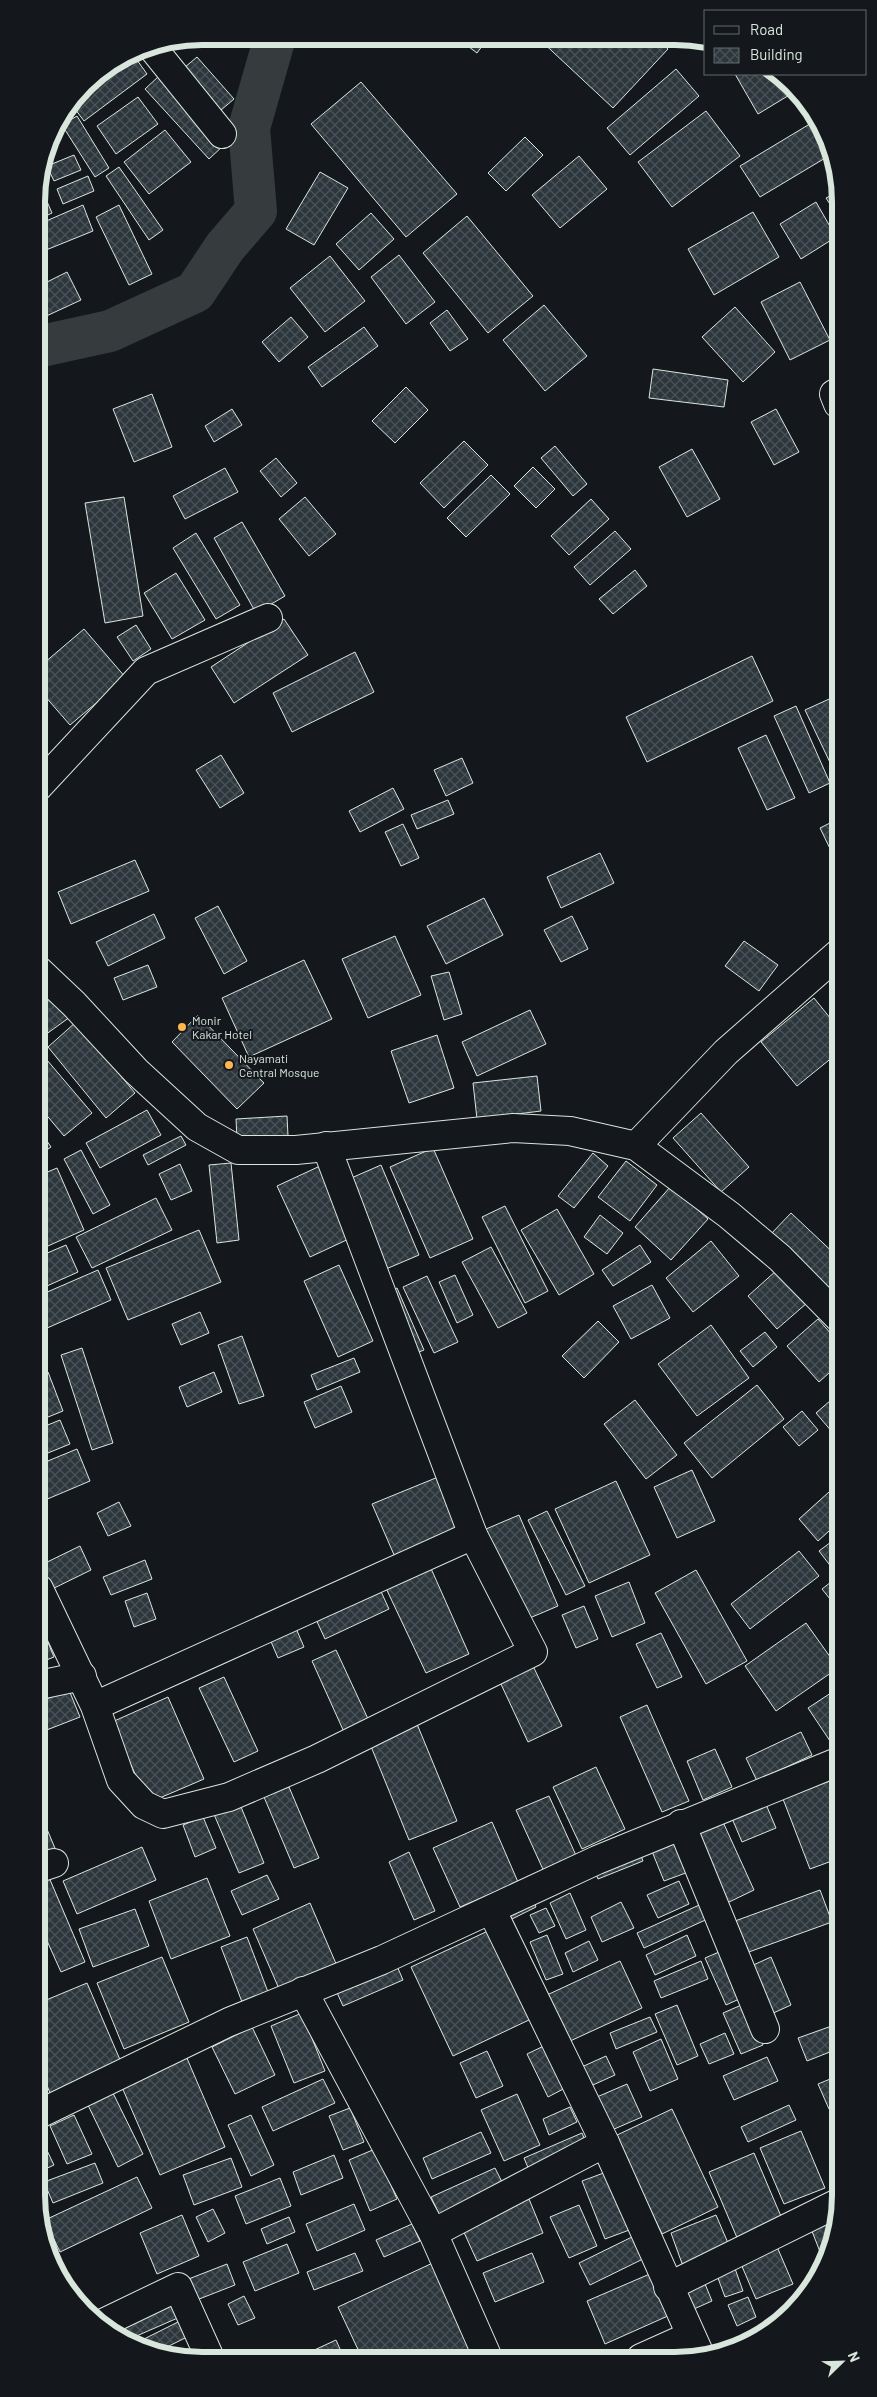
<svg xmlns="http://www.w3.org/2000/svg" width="877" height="2397" font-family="Barlow,sans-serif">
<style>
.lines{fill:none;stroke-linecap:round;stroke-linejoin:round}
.canal{stroke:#363b3e;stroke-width:42}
.building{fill:url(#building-cross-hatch);stroke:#d8e6dc}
.minor-casing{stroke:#d8e6dc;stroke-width:30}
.minor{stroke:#14181c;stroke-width:28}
.poi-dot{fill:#ffb74d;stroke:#14181c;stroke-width:2}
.labels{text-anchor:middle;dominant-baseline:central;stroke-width:4;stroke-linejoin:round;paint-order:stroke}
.poi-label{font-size:12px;fill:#d8e6dc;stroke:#14181c;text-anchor:start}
.rim{fill:none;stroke:#d8e6dc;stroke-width:6}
</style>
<defs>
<pattern id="building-cross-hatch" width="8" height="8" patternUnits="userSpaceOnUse" patternTransform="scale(1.25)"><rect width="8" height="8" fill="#2c363c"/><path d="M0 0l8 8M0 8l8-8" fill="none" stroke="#4a5358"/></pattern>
</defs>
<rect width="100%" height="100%" fill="#14181c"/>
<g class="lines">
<polyline class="canal" points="37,347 110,331 195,292 225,247 256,211 249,128 275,37"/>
</g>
<g class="building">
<polygon points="205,36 221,36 214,44"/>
<polygon points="457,38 488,38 477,53"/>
<polygon points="538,38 657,39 668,49 613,108"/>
<polygon points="132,53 147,74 84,121 72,105 90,81"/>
<polygon points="197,57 234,99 214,116 178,73"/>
<polygon points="676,69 699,96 630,155 607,128"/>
<polygon points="735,74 778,74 796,91 758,114"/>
<polygon points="159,76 224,145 209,159 145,89"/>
<polygon points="361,82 457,194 406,237 311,124"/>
<polygon points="138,97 158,124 116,154 97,126"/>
<polygon points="706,111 740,156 672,207 638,162"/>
<polygon points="77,116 109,168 95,177 62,125"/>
<polygon points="818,119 832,154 760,197 740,166"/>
<polygon points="165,130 191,162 149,194 124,162"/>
<polygon points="525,137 543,155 506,191 488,173"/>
<polygon points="74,155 81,170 54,181 47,166"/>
<polygon points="579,156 607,189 560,228 532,195"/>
<polygon points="119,167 163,230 149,240 106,176"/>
<polygon points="320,172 348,188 314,245 286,229"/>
<polygon points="88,176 94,191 63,204 57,189"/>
<polygon points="39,184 43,193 37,196 37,191"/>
<polygon points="838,192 838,217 826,198"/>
<polygon points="45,197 52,213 37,220 37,201"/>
<polygon points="816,202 836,237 801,259 780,224"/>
<polygon points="83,205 93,231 46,250 37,225"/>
<polygon points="119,205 152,274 129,285 96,217"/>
<polygon points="753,212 779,257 714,295 688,249"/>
<polygon points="371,213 394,239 359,270 336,244"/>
<polygon points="467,216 533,296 488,333 423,253"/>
<polygon points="399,255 435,302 406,324 371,277"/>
<polygon points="330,256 365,301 325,332 290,288"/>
<polygon points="67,272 81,300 42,318 37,307 37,287"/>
<polygon points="800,282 830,340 790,360 761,302"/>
<polygon points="838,299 838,317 830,303"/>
<polygon points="544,305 587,356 545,391 503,340"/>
<polygon points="735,307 775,352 743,382 702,337"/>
<polygon points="447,310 468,339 450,351 430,323"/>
<polygon points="291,317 308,337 279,362 262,342"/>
<polygon points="364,327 378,346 322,387 308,367"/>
<polygon points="653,369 728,380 724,407 649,398"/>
<polygon points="406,387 428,410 395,443 372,421"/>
<polygon points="152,394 172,447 134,462 113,409"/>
<polygon points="232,409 242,425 214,442 205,426"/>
<polygon points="776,409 799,452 774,465 751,422"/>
<polygon points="464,441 488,465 444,508 420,483"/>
<polygon points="555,446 587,484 573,496 541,458"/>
<polygon points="692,449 720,499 687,517 659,467"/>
<polygon points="276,458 297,483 281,497 260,471"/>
<polygon points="533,467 555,489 536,508 514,486"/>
<polygon points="225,468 238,492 185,519 173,496"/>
<polygon points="491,475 510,494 466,537 447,518"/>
<polygon points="124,497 143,616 105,623 85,503"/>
<polygon points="305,497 336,534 309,556 279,519"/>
<polygon points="591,499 609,519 569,555 551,536"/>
<polygon points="242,522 285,596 256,613 214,538"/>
<polygon points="615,531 631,549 590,585 574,567"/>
<polygon points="196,533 240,605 216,619 173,548"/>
<polygon points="635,570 647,586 613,614 599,599"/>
<polygon points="176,573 205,620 172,639 144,593"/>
<polygon points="284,619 308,655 234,703 211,667"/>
<polygon points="136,625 151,649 133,661 117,637"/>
<polygon points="84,629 126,678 70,725 37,687 37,669"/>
<polygon points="355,652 374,692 292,732 273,693"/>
<polygon points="752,656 773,701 647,762 626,717"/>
<polygon points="838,695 838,771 835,773 805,710"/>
<polygon points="796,706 830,783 809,793 774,716"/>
<polygon points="766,735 795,798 767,810 738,748"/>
<polygon points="221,755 244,793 220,808 196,770"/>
<polygon points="462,758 473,783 446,796 434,770"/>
<polygon points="393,788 404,809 360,832 349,811"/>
<polygon points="448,800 454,814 417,829 411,815"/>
<polygon points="838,819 838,865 820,828"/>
<polygon points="403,824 419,858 401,866 385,832"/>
<polygon points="600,853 614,883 561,908 547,877"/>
<polygon points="135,860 149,891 71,924 58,892"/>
<polygon points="484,898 503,935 446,964 427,926"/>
<polygon points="218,906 247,961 224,974 195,918"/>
<polygon points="154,914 165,938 108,966 96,942"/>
<polygon points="572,916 588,949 561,962 544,930"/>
<polygon points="395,936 421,995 368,1018 342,959"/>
<polygon points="744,941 778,965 759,991 725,966"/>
<polygon points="304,960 332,1019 249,1057 222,998"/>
<polygon points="148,965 157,987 123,1000 114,978"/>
<polygon points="449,972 462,1014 444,1020 431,976"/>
<polygon points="839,979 839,996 830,986"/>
<polygon points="38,984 70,1017 38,1040"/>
<polygon points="814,998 839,1029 839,1052 797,1086 761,1042"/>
<polygon points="530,1010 546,1044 477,1076 462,1042"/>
<polygon points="198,1015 264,1083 237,1109 172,1042"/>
<polygon points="76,1022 135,1093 106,1118 48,1047"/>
<polygon points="437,1035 454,1088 409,1103 391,1051"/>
<polygon points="41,1053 92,1113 64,1136 38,1105 38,1055"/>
<polygon points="537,1076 541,1111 477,1119 473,1083"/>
<polygon points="147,1110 161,1135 100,1168 86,1143"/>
<polygon points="701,1113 749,1167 721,1192 673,1138"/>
<polygon points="287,1116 288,1136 237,1139 236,1119"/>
<polygon points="38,1128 51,1147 38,1156"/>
<polygon points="181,1136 186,1145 148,1165 143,1155"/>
<polygon points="433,1148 473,1239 430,1258 390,1167"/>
<polygon points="81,1150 110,1205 93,1214 64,1159"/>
<polygon points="593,1153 608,1166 574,1208 558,1196"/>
<polygon points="626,1161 657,1185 630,1221 598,1197"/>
<polygon points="231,1163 239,1240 217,1243 209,1165"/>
<polygon points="180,1164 192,1191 171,1200 159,1174"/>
<polygon points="381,1165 419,1255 386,1269 349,1179"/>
<polygon points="320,1166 353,1237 310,1257 277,1186"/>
<polygon points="57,1168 84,1230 41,1249 38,1242 38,1176"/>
<polygon points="671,1186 708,1219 671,1260 635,1227"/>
<polygon points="156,1198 172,1230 92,1268 76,1237"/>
<polygon points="505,1206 548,1291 525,1303 482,1217"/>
<polygon points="557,1209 594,1274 559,1295 521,1230"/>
<polygon points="791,1213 839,1258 839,1289 833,1295 770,1235"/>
<polygon points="600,1215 623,1233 607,1254 584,1237"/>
<polygon points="199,1230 221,1282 128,1320 106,1268"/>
<polygon points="711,1241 739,1276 693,1312 666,1278"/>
<polygon points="66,1245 78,1272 38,1290 38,1257"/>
<polygon points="640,1245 651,1262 613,1286 602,1270"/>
<polygon points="491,1247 527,1313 498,1328 462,1262"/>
<polygon points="339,1265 373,1341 338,1357 304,1281"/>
<polygon points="98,1270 111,1300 38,1332 38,1296"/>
<polygon points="777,1270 807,1303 777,1329 748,1296"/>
<polygon points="455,1275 473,1315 457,1323 439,1282"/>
<polygon points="427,1276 458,1342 434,1353 403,1287"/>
<polygon points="652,1285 670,1318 631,1339 613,1306"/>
<polygon points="397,1288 424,1350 402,1359 376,1297"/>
<polygon points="200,1312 209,1333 181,1345 172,1324"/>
<polygon points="818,1319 839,1343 839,1364 819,1382 787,1346"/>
<polygon points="598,1321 619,1342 584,1378 562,1356"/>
<polygon points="711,1325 749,1378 697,1416 658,1364"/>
<polygon points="765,1332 777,1347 753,1367 740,1351"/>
<polygon points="242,1336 264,1396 239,1404 218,1345"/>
<polygon points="82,1348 113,1443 92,1450 61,1355"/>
<polygon points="354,1358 360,1372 317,1390 311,1375"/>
<polygon points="48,1372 63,1411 38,1421 38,1375"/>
<polygon points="214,1372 222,1392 187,1407 179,1387"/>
<polygon points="757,1385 784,1419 712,1478 684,1443"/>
<polygon points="341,1386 352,1412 315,1428 304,1402"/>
<polygon points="838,1394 839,1395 839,1440 816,1413"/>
<polygon points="635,1400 677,1455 646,1479 604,1424"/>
<polygon points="802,1411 818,1430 799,1446 783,1427"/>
<polygon points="60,1420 70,1444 38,1457 38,1429"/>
<polygon points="77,1449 90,1481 38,1503 38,1465"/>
<polygon points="692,1470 715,1521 677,1538 654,1487"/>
<polygon points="443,1475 468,1534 398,1564 372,1504"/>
<polygon points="616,1481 650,1555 589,1583 555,1509"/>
<polygon points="839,1483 839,1522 818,1541 799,1519"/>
<polygon points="119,1502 131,1526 108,1536 97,1513"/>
<polygon points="547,1511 585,1586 566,1595 528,1520"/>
<polygon points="519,1515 558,1606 525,1620 486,1529"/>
<polygon points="839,1536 839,1563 832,1568 819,1551"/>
<polygon points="80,1546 91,1570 44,1593 39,1582 39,1566"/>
<polygon points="799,1551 819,1576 750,1629 731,1604"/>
<polygon points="145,1560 152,1579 111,1595 103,1577"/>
<polygon points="429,1564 469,1654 426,1673 384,1584"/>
<polygon points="696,1570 747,1661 706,1684 655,1593"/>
<polygon points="840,1575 840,1608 838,1609 822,1589"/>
<polygon points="629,1582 645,1623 612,1637 595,1596"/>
<polygon points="378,1585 389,1609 325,1639 314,1615"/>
<polygon points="147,1593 156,1619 134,1627 125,1601"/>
<polygon points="584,1606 598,1639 576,1648 562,1615"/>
<polygon points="806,1623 838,1668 776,1711 745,1666"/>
<polygon points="295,1626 304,1647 278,1658 269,1637"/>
<polygon points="42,1628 54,1657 39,1663 39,1630"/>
<polygon points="661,1633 682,1677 657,1688 636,1644"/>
<polygon points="336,1650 369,1721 344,1732 312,1661"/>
<polygon points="533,1666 562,1726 528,1742 500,1682"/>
<polygon points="224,1677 258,1751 234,1762 199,1688"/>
<polygon points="840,1687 840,1751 838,1753 808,1708"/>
<polygon points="69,1690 80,1717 39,1733 39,1702"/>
<polygon points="168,1697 204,1779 148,1803 112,1722"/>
<polygon points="647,1705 689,1801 662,1812 620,1717"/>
<polygon points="417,1724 457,1821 409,1840 370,1744"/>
<polygon points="801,1732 812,1755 757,1781 746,1758"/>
<polygon points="715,1749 732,1787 703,1800 687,1761"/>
<polygon points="596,1767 625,1829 582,1849 553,1787"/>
<polygon points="840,1777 840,1858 810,1869 783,1799"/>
<polygon points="289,1787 319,1858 294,1868 264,1797"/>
<polygon points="549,1796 579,1862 546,1876 516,1810"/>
<polygon points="239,1802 264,1863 239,1873 213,1812"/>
<polygon points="765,1802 776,1828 742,1842 731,1816"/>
<polygon points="39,1810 57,1853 39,1861"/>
<polygon points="203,1817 216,1848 195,1857 183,1825"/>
<polygon points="492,1822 518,1882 460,1907 433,1848"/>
<polygon points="723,1822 754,1890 727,1903 695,1834"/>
<polygon points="676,1833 691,1871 664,1881 649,1844"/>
<polygon points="142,1847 156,1880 77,1914 63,1881"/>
<polygon points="638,1847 643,1861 598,1879 592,1865"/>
<polygon points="409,1852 435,1911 414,1920 389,1862"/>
<polygon points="48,1875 85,1962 61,1972 39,1923 39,1879"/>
<polygon points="267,1875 279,1899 242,1915 231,1891"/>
<polygon points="207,1878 230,1936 171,1959 149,1901"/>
<polygon points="679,1881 689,1904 658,1918 647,1895"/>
<polygon points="820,1890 832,1922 746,1953 735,1921"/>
<polygon points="570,1893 586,1930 566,1939 550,1903"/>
<polygon points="532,1897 536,1907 508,1921 503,1911"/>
<polygon points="621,1902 634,1928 602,1942 591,1917"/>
<polygon points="706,1902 712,1917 644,1948 637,1933"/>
<polygon points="310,1903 337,1966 280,1991 253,1929"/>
<polygon points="546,1908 555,1926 539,1933 530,1915"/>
<polygon points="135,1909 149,1946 93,1967 79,1929"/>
<polygon points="490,1930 531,2019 453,2056 411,1967"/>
<polygon points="547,1935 563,1974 546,1980 530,1942"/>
<polygon points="687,1935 696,1956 655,1975 646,1955"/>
<polygon points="247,1937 268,1992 242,2002 221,1947"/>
<polygon points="589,1941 598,1960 573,1972 565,1953"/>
<polygon points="726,1949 748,1995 726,2005 705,1958"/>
<polygon points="162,1957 189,2022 124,2049 97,1983"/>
<polygon points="771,1957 791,2005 769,2015 749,1967"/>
<polygon points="394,1959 403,1980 343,2006 334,1986"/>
<polygon points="620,1961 642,2008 568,2042 547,1995"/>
<polygon points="701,1961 708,1979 661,1998 654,1981"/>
<polygon points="87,1983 121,2062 50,2093 39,2066 39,2003"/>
<polygon points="746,2003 763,2045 741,2054 723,2013"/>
<polygon points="677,2005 698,2056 677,2065 655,2014"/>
<polygon points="302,2013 325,2071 294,2083 271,2026"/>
<polygon points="650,2017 657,2032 616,2049 610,2033"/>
<polygon points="840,2023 840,2048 807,2061 798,2038"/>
<polygon points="252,2027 275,2075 235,2094 212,2047"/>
<polygon points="725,2033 734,2054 709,2064 700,2044"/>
<polygon points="661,2039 678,2079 650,2091 633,2052"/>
<polygon points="548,2044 569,2086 548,2097 527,2054"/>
<polygon points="487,2051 503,2086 476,2098 460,2063"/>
<polygon points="186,2056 225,2147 160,2175 121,2085"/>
<polygon points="606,2056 615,2075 584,2089 575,2070"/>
<polygon points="767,2057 778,2081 734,2100 723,2076"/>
<polygon points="840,2075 840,2105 829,2109 818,2084"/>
<polygon points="323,2079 335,2103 273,2131 262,2107"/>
<polygon points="627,2084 642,2117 605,2133 590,2100"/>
<polygon points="110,2087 143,2154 118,2167 85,2099"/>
<polygon points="517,2094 540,2145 504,2161 481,2110"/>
<polygon points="789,2105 796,2120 748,2142 741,2127"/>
<polygon points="570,2107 577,2122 549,2135 543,2119"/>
<polygon points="350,2108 364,2142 343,2150 329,2116"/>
<polygon points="672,2109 718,2207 662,2234 615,2136"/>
<polygon points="74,2115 92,2154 67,2164 50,2126"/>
<polygon points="251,2115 274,2165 251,2176 228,2125"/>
<polygon points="801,2131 825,2188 784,2204 760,2148"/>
<polygon points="481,2132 491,2153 432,2179 423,2158"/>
<polygon points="582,2133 587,2145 529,2170 524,2158"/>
<polygon points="39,2134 54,2165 39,2172"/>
<polygon points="375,2149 397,2199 370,2211 349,2160"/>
<polygon points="754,2153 783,2221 738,2240 709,2172"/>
<polygon points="334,2155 343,2178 301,2195 293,2172"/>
<polygon points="231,2158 242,2187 194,2205 183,2175"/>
<polygon points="95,2163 103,2183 53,2203 44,2182"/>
<polygon points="495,2168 505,2188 441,2218 431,2197"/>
<polygon points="609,2171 632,2229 605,2239 582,2181"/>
<polygon points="137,2177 152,2208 60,2252 45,2220"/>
<polygon points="280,2178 291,2206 246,2224 235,2196"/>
<polygon points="529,2199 543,2233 477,2261 462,2228"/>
<polygon points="354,2204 365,2230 317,2251 306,2224"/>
<polygon points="579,2205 597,2246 569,2258 550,2217"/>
<polygon points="213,2209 225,2233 208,2242 196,2217"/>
<polygon points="827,2214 834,2232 828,2258 824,2262 808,2221"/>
<polygon points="182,2215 199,2256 157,2274 140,2233"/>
<polygon points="716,2215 731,2250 684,2269 671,2233"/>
<polygon points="289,2217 295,2232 267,2244 261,2229"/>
<polygon points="412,2224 420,2241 384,2257 376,2240"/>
<polygon points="634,2236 645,2258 590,2285 579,2263"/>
<polygon points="775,2242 793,2284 756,2299 738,2257"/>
<polygon points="287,2244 299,2273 255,2291 243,2262"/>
<polygon points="355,2253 363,2271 314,2290 307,2272"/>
<polygon points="532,2253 544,2282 495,2302 483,2273"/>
<polygon points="437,2261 482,2358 362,2358 338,2307"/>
<polygon points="733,2263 743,2291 725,2297 715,2270"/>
<polygon points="227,2264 235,2285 194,2301 186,2280"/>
<polygon points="652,2273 670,2315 605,2344 587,2301"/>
<polygon points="703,2279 712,2301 687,2312 677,2290"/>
<polygon points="244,2296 255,2318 238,2325 228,2304"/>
<polygon points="748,2297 756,2317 737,2326 728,2305"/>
<polygon points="172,2299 180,2317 125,2341 106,2327"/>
<polygon points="184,2319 191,2335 155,2353 132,2345"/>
<polygon points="336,2340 344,2358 297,2358"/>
<polygon points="193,2350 196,2358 174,2358"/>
</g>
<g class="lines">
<defs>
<g id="minor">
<polyline points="151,46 222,134"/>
<polyline points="838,392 834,394 838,404"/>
<polyline points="37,788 146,671 268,618"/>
<polyline points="38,970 74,1004 136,1071 197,1127 238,1150 296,1150 513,1128 570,1131 636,1146 729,1215 780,1258 839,1318"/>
<polyline points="326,1146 473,1535"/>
<polyline points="636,1146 726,1052 839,953"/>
<polyline points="39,1589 95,1706 121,1780 144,1805 163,1814 229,1797 317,1759 533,1652 473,1535 95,1706"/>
<polyline points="39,1685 82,1676"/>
<polyline points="681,1824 765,2029"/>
<polyline points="39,1868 54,1863"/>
<polyline points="492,1911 605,2143 701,2357"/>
<polyline points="303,1991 433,2233 488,2358"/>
<polyline points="39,2114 229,2022 382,1960 597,1860 840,1761"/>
<polyline points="433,2233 605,2143"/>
<polyline points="668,2287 840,2202"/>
<polyline points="101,2324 178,2287 210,2358"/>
<polyline points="641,2358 690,2336"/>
</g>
</defs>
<use href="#minor" class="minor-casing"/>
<use href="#minor" class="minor"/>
</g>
<g class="poi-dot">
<circle cx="182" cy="1027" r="5"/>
<circle cx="229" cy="1065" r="5"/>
</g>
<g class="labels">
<g class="poi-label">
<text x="192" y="1020">Monir<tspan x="192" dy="14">Kakar Hotel</tspan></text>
<text x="239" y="1058">Nayamati<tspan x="239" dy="14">Central Mosque</tspan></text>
</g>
</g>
<path d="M0 0H877V2397H0ZM202 45H675A157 157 0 0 1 832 202V2195A157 157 0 0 1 675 2352H202A157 157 0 0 1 45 2195V202A157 157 0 0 1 202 45Z" fill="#14181c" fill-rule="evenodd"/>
<path class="rim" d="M202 45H675A157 157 0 0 1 832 202V2195A157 157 0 0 1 675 2352H202A157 157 0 0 1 45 2195V202A157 157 0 0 1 202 45Z"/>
<rect x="704" y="10" width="162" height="65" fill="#14181c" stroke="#626a69"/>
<rect x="714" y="26" width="25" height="8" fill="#14181c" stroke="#626a69"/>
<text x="750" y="35" font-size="15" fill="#d8e6dc">Road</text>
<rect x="714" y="48" width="25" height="15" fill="url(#building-cross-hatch)" stroke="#626a69"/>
<text x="750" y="60" font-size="15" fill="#d8e6dc">Building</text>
<g transform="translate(842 2362) rotate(67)" stroke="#14181c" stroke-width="4" paint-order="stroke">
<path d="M0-4L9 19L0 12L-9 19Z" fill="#d8e6dc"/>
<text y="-8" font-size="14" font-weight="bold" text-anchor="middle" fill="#d8e6dc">N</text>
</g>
</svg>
